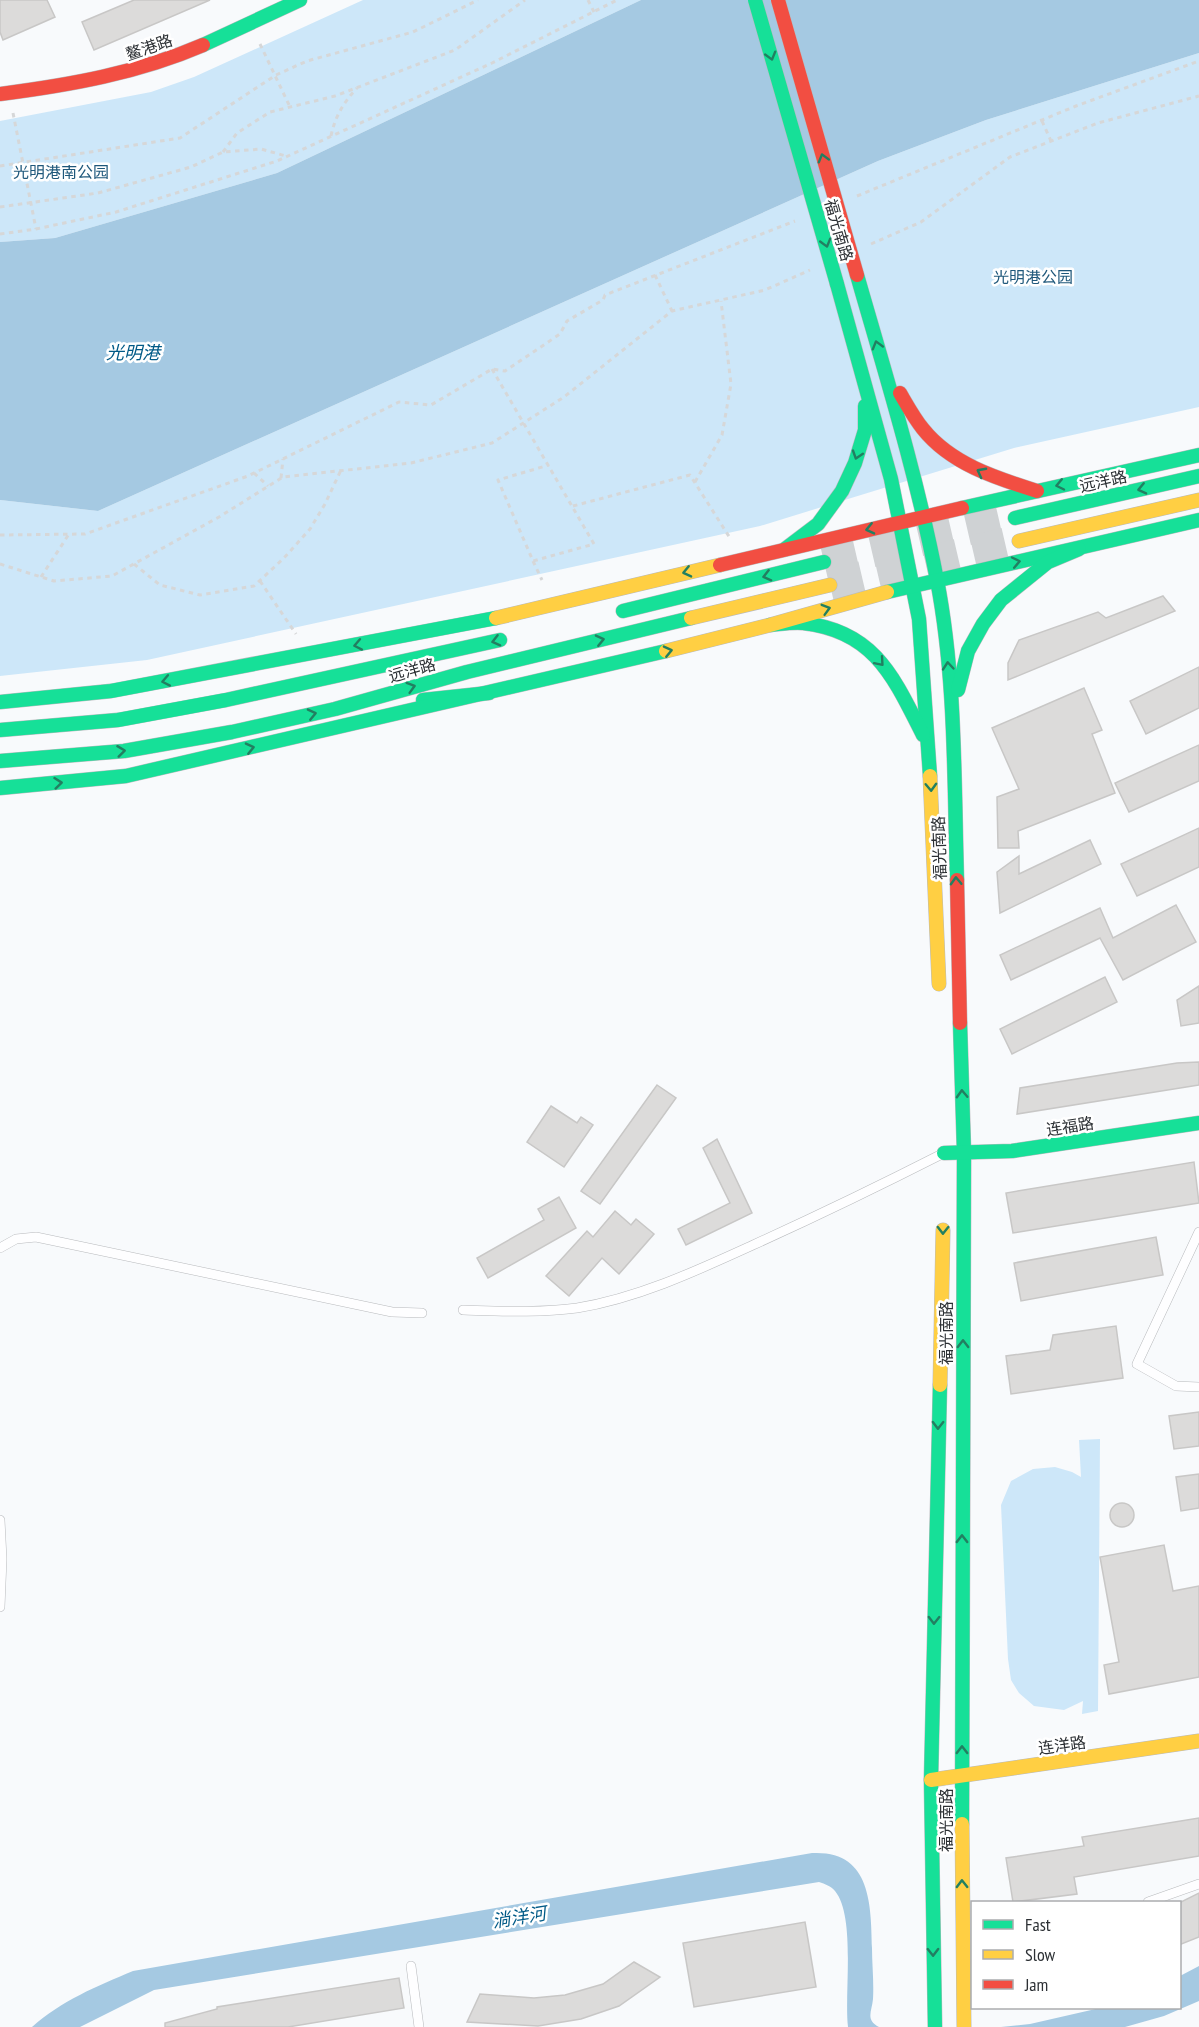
<svg xmlns="http://www.w3.org/2000/svg" width="1199" height="2027" font-family="'PT Sans Narrow','Noto Sans SC',sans-serif">
<style>
.green{fill:#cde7f9}
.water{fill:#a5c9e2}
.building{fill:#dcdbda;stroke:#c8c7c6;stroke-width:1.5}
.lines{fill:none;stroke-linecap:round;stroke-linejoin:round}
.highway-tunnel{stroke:#cfd2d4;stroke-width:33;stroke-dasharray:33 16;stroke-linecap:butt}
.lane-casing{stroke:#b8babd;stroke-width:10}
.fast-casing{stroke:#b8babd;stroke-width:15}
.slow-casing{stroke:#b8babd;stroke-width:15}
.jam-casing{stroke:#b8babd;stroke-width:15}
.path{stroke:#d6d7d8;stroke-width:3;stroke-dasharray:4.5 4.5;stroke-linecap:butt}
.lane{stroke:#fefeff;stroke-width:9}
.fast{stroke:#16e098;stroke-width:14}
.slow{stroke:#ffcf43;stroke-width:14}
.jam{stroke:#f24e42;stroke-width:14}
.fast-bridge-casing{stroke:#b8babd;stroke-width:15;stroke-linecap:butt}
.jam-bridge-casing{stroke:#b8babd;stroke-width:15;stroke-linecap:butt}
.fast-bridge{stroke:#16e098;stroke-width:14}
.jam-bridge{stroke:#f24e42;stroke-width:14}
.oneway{stroke:#227f61}
.labels{text-anchor:middle;dominant-baseline:central;stroke-width:5;stroke-linejoin:round;paint-order:stroke}
.street-label{font-size:16px;fill:#2c3034;stroke:#fff}
.park-label{font-size:16px;fill:#1f587b;stroke:#fff}
.water-label{font-size:18px;font-style:italic;fill:#005a87;stroke:#fff}
</style>
<rect width="100%" height="100%" fill="#f8fafc"/>
<g class="green">
<polygon points="363,0 641,0 277,173 55,238 0,242 0,121 151,92 194,77"/>
<polygon points="1199,53 1199,407 1014,448 760,526 147,660 0,676 0,500 98,511 878,161 986,120"/>
<polygon points="1100,1439 1098,1711 1082,1714 1083,1701 1064,1710 1034,1706 1019,1693 1011,1680 1008,1659 1001,1505 1011,1481 1033,1469 1055,1467 1072,1472 1081,1477 1079,1440"/>
</g>
<g class="water">
<polygon points="641,0 1199,0 1199,53 986,120 878,161 98,511 0,500 0,242 55,238 277,173"/>
<path d="M812,1853c59,-3 59,51 60,95 0,16 2,34 1,51 -1,12 -8,21 6,28h-31c-4,-34 8,-110 -13,-136 -4,-5 -10,-7 -16,-9l-665,108 -74,37h-48c29,-26 65,-41 101,-56z"/>
<polygon points="1199,1966 1199,2001 1164,2016 1125,2027 1001,2027 1030,2024 1100,2008 1180,2008 1180,1976"/>
</g>
<g class="building">
<polygon points="0,0 47,0 55,17 3,40 0,32"/>
<polygon points="134,0 210,0 94,50 82,22"/>
<polygon points="1163,596 1175,611 1008,680 1008,663 1019,640 1098,612 1106,618"/>
<polygon points="1199,667 1199,708 1146,734 1130,701"/>
<polygon points="1084,688 1102,730 1092,734 1115,793 1018,831 1019,848 998,848 997,797 1019,789 992,728"/>
<polygon points="1199,745 1199,781 1129,812 1115,783"/>
<polygon points="1199,828 1199,867 1137,896 1121,864"/>
<polygon points="1090,840 1101,864 1000,913 997,872 1019,856 1019,874"/>
<polygon points="1176,905 1196,942 1123,980 1100,938 1011,980 1000,955 1100,908 1113,938"/>
<polygon points="1105,977 1117,1002 1012,1054 1000,1029"/>
<polygon points="1199,986 1199,1023 1181,1026 1177,1000"/>
<polygon points="1199,1062 1199,1085 1017,1114 1020,1088 1177,1063"/>
<polygon points="657,1085 676,1098 600,1204 581,1191"/>
<polygon points="551,1106 577,1123 581,1117 593,1125 564,1167 527,1142"/>
<polygon points="717,1139 752,1213 686,1245 678,1229 730,1203 703,1148"/>
<polygon points="1194,1162 1199,1203 1013,1233 1006,1193"/>
<polygon points="559,1197 576,1228 488,1278 477,1258 544,1220 538,1209"/>
<polygon points="615,1211 631,1225 636,1219 654,1234 619,1274 602,1258 569,1296 546,1276 587,1231 593,1237"/>
<polygon points="1156,1237 1163,1275 1021,1301 1014,1263"/>
<polygon points="1116,1326 1123,1378 1011,1394 1006,1356 1050,1350 1053,1335"/>
<polygon points="1199,1412 1199,1446 1174,1449 1169,1416"/>
<polygon points="1199,1474 1199,1508 1181,1511 1176,1477"/>
<circle cx="1122" cy="1515" r="12"/>
<polygon points="1164,1545 1173,1591 1199,1586 1199,1677 1109,1694 1104,1665 1119,1662 1100,1557"/>
<polygon points="1199,1818 1199,1856 1074,1877 1077,1894 1013,1902 1006,1858 1084,1846 1082,1837"/>
<polygon points="1199,1893 1199,1937 1179,1945 1179,1903"/>
<polygon points="805,1922 816,1987 694,2007 683,1943"/>
<polygon points="634,1962 660,1977 619,2006 581,2019 538,2026 467,2022 480,1994 534,1998 565,1995 603,1984"/>
<polygon points="399,1978 404,2008 288,2027 165,2027 165,2023 217,2009 217,2007"/>
</g>
<g class="lines">
<g class="highway-tunnel">
<polyline points="824,562 1015,518"/>
<polyline points="830,585 1019,541"/>
</g>
<defs>
<g id="lane">
<polyline points="1199,1232 1137,1364 1176,1386 1199,1387"/>
<polyline points="0,1248 16,1239 36,1237 392,1312 422,1313"/>
<path d="M463,1310c37,1 76,3 114,-2 61,-10 119,-37 176,-63 64,-29 126,-59 189,-91"/>
<polyline points="0,1520 2,1559 0,1607"/>
<polyline points="1148,1902 1199,1884"/>
<polyline points="411,1966 419,2027"/>
</g>
<g id="fast">
<polyline points="203,45 300,0"/>
<path d="M857,275c29,101 60,201 80,305 19,98 17,200 20,300"/>
<polyline points="837,284 891,479 919,619 930,776"/>
<polyline points="962,508 1199,455"/>
<polyline points="1015,518 1199,476"/>
<polyline points="785,549 818,524 842,491 855,463 865,430 865,406"/>
<polyline points="887,592 1199,520"/>
<polyline points="623,611 824,562"/>
<path d="M770,625c11,-1 22,-3 33,-2 72,8 91,55 120,112"/>
<polyline points="958,690 968,651 983,624 1001,600 1048,562 1079,549"/>
<polyline points="423,700 489,693"/>
<polyline points="0,702 111,691 496,618"/>
<polyline points="0,730 118,720 226,700 500,640"/>
<polyline points="0,761 124,751 232,732 335,709 467,672 691,618"/>
<polyline points="0,788 126,776 666,651"/>
<polyline points="960,1023 964,1153 962,1824"/>
<polyline points="944,1153 1012,1151 1199,1123"/>
<polyline points="935,2027 931,1780 940,1385"/>
</g>
<g id="slow">
<polyline points="1019,541 1199,500"/>
<polyline points="496,618 720,565"/>
<polyline points="691,618 830,585"/>
<polyline points="666,651 770,625 887,592"/>
<polyline points="930,776 939,984"/>
<polyline points="940,1385 943,1230"/>
<polyline points="931,1780 1199,1741"/>
<polyline points="962,1824 964,2027"/>
</g>
<g id="jam">
<path d="M0,94c70,-9 138,-21 203,-49"/>
<path d="M900,393c7,12 14,25 23,36 28,35 73,49 114,62"/>
<polyline points="720,565 962,508"/>
<polyline points="957,880 960,1023"/>
</g>
</defs>
<use href="#lane" class="lane-casing"/>
<use href="#fast" class="fast-casing"/>
<use href="#slow" class="slow-casing"/>
<use href="#jam" class="jam-casing"/>
<g class="path">
<polyline points="588,0 594,12"/>
<polyline points="260,44 290,107"/>
<polyline points="13,113 36,229"/>
<polyline points="1042,121 1051,141"/>
<path d="M331,136c4,-19 12,-33 26,-48"/>
<polyline points="223,152 237,133 270,112 335,96 455,50 525,0"/>
<polyline points="0,166 180,138 276,75 307,61 413,32 478,0"/>
<polyline points="857,196 1076,106 1199,61"/>
<polyline points="0,207 98,193 191,167 223,152 261,149 286,156"/>
<polyline points="0,234 36,229 116,212 277,161 492,63 617,0"/>
<polyline points="871,244 921,222 1010,157 1098,123 1199,96"/>
<polyline points="655,275 672,311"/>
<polyline points="492,369 594,544 533,561 498,480 549,465"/>
<polyline points="254,473 268,486"/>
<polyline points="281,478 283,459"/>
<polyline points="695,482 722,435 731,384 721,301"/>
<polyline points="573,506 690,475 730,538"/>
<polyline points="0,535 85,534 248,476 399,402 431,405 492,369 505,371 560,334 567,321 603,300 605,295 795,221"/>
<polyline points="533,561 542,580"/>
<polyline points="0,564 54,581 112,576 219,517 283,477 411,463 492,443 564,397 672,311 765,290 810,270"/>
<polyline points="134,564 160,585 200,595 254,586 284,558 310,529 325,504 341,470"/>
<polyline points="41,577 69,534"/>
<polyline points="260,581 296,634"/>
</g>
<use href="#lane" class="lane"/>
<use href="#fast" class="fast"/>
<use href="#slow" class="slow"/>
<use href="#jam" class="jam"/>
<defs>
<polyline id="fast-bridge" points="755,0 837,284"/>
<polyline id="jam-bridge" points="778,0 857,275"/>
</defs>
<use href="#fast-bridge" class="fast-bridge-casing"/>
<use href="#jam-bridge" class="jam-bridge-casing"/>
<use href="#fast-bridge" class="fast-bridge"/>
<use href="#jam-bridge" class="jam-bridge"/>
</g>
<defs><path id="oneway-chevron" d="M-2-3.5L2.5 0L-2 3.5" fill="none" stroke-width="1.6" stroke-linecap="round" stroke-linejoin="round" transform="scale(1.5)"/></defs>
<g class="oneway">
<use href="#oneway-chevron" transform="translate(771 56) rotate(74)"/>
<use href="#oneway-chevron" transform="translate(823 158) rotate(-106)"/>
<use href="#oneway-chevron" transform="translate(826 243) rotate(74)"/>
<use href="#oneway-chevron" transform="translate(877 345) rotate(-106)"/>
<use href="#oneway-chevron" transform="translate(857 455) rotate(108)"/>
<use href="#oneway-chevron" transform="translate(981 472) rotate(-152)"/>
<use href="#oneway-chevron" transform="translate(1060 485) rotate(168)"/>
<use href="#oneway-chevron" transform="translate(1142 489) rotate(167)"/>
<use href="#oneway-chevron" transform="translate(870 529) rotate(167)"/>
<use href="#oneway-chevron" transform="translate(1016 562) rotate(-12)"/>
<use href="#oneway-chevron" transform="translate(687 572) rotate(167)"/>
<use href="#oneway-chevron" transform="translate(767 576) rotate(166)"/>
<use href="#oneway-chevron" transform="translate(826 609) rotate(-16)"/>
<use href="#oneway-chevron" transform="translate(600 640) rotate(-13)"/>
<use href="#oneway-chevron" transform="translate(496 641) rotate(166)"/>
<use href="#oneway-chevron" transform="translate(358 645) rotate(169)"/>
<use href="#oneway-chevron" transform="translate(668 651) rotate(-13)"/>
<use href="#oneway-chevron" transform="translate(880 662) rotate(49)"/>
<use href="#oneway-chevron" transform="translate(948 666) rotate(-95)"/>
<use href="#oneway-chevron" transform="translate(166 681) rotate(169)"/>
<use href="#oneway-chevron" transform="translate(411 687) rotate(-16)"/>
<use href="#oneway-chevron" transform="translate(312 714) rotate(-13)"/>
<use href="#oneway-chevron" transform="translate(250 748) rotate(-13)"/>
<use href="#oneway-chevron" transform="translate(121 751) rotate(-7)"/>
<use href="#oneway-chevron" transform="translate(58 783) rotate(-6)"/>
<use href="#oneway-chevron" transform="translate(931 787) rotate(88)"/>
<use href="#oneway-chevron" transform="translate(956 881) rotate(-92)"/>
<use href="#oneway-chevron" transform="translate(962 1094) rotate(-92)"/>
<use href="#oneway-chevron" transform="translate(943 1230) rotate(91)"/>
<use href="#oneway-chevron" transform="translate(963 1344) rotate(-90)"/>
<use href="#oneway-chevron" transform="translate(938 1425) rotate(91)"/>
<use href="#oneway-chevron" transform="translate(962 1539) rotate(-90)"/>
<use href="#oneway-chevron" transform="translate(934 1620) rotate(91)"/>
<use href="#oneway-chevron" transform="translate(962 1750) rotate(-90)"/>
<use href="#oneway-chevron" transform="translate(962 1884) rotate(-91)"/>
<use href="#oneway-chevron" transform="translate(933 1952) rotate(89)"/>
</g>
<g class="labels">
<g class="street-label">
<text transform="translate(149 47) rotate(-19)">鳌港路</text>
<text transform="translate(839 230) rotate(74)">福光南路</text>
<text transform="translate(1103 481) rotate(-13)">远洋路</text>
<text transform="translate(412 670) rotate(-16)">远洋路</text>
<text transform="translate(939 848) rotate(-92)">福光南路</text>
<text transform="translate(1070 1126) rotate(-9)">连福路</text>
<text transform="translate(946 1333) rotate(-90)">福光南路</text>
<text transform="translate(1062 1745) rotate(-8)">连洋路</text>
<text transform="translate(946 1820) rotate(-90)">福光南路</text>
</g>
<g class="park-label">
<text x="61" y="172">光明港南公园</text>
<text x="1033" y="277">光明港公园</text>
</g>
<g class="water-label">
<text x="133" y="352">光明港</text>
<text transform="translate(519 1917) rotate(-9)">淌洋河</text>
</g>
</g>
<rect x="971" y="1901" width="210" height="108" fill="#ffffff" stroke="#abacae" stroke-width="1.5"/>
<rect x="983" y="1920" width="30" height="9" fill="#16e098" stroke="#abacae" stroke-width="1.5"/>
<text x="1025" y="1931" font-size="18" fill="#2c3034">Fast</text>
<rect x="983" y="1950" width="30" height="9" fill="#ffcf43" stroke="#abacae" stroke-width="1.5"/>
<text x="1025" y="1961" font-size="18" fill="#2c3034">Slow</text>
<rect x="983" y="1980" width="30" height="9" fill="#f24e42" stroke="#abacae" stroke-width="1.5"/>
<text x="1025" y="1991" font-size="18" fill="#2c3034">Jam</text>
</svg>
